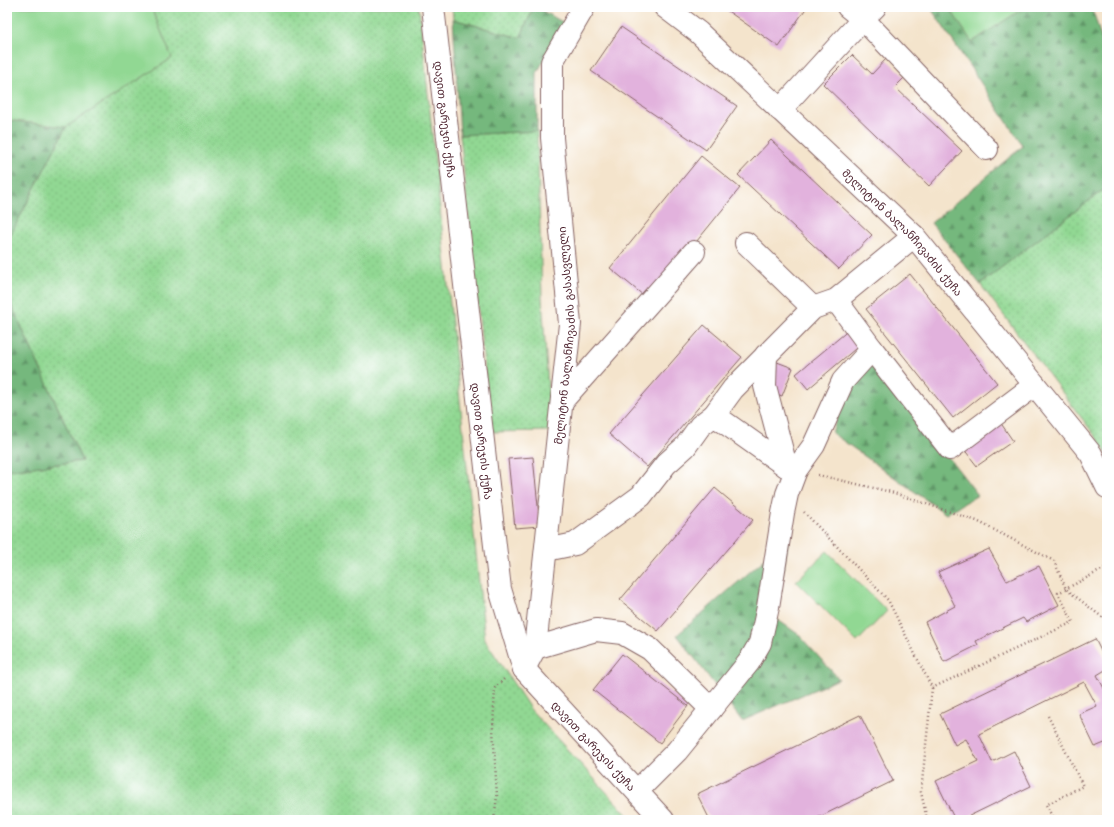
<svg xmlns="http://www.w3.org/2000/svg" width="1114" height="827" font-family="Mali,'Noto Sans Georgian',sans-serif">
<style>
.grass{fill:url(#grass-dots);stroke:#6e7c5f}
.forest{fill:url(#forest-firs);stroke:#5f6c54}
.garden{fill:#91d893;stroke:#6e7c5f}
.building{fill:#e2b2dd}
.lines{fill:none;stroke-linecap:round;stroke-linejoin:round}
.minor-casing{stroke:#866463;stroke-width:24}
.major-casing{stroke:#866463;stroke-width:24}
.path{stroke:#866463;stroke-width:2.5;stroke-dasharray:1 3;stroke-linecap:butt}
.minor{stroke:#fff;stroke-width:22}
.major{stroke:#fff;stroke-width:22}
.labels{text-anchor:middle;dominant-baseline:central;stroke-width:3;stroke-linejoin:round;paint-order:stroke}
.street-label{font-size:11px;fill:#4a1f2b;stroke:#fff}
</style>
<defs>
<pattern id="grass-dots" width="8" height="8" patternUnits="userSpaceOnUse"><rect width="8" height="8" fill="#91d893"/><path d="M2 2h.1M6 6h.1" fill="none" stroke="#7fb97f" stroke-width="1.8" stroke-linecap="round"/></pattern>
<pattern id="forest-firs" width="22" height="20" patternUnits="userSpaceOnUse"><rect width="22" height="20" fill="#74b87d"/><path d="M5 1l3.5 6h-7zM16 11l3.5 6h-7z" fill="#619567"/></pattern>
</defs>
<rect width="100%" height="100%" fill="#fff"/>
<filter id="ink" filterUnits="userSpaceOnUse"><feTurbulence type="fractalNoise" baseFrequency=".025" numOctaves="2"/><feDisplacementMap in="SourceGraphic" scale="8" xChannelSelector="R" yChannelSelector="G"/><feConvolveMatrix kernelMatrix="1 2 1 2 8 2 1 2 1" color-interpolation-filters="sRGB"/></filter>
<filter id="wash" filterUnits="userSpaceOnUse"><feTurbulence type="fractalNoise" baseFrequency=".012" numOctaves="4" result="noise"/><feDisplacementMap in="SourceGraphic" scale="16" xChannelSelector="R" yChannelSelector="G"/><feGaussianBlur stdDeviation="0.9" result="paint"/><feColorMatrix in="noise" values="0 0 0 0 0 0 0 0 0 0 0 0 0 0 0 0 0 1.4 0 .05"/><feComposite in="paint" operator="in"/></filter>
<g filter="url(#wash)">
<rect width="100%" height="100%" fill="#f4e4cc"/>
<g class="grass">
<polygon points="151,7 419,7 485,640 531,710 632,820 7,820 7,470 82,461 7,295 7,242 66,127 172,58"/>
<polygon points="452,7 534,7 520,38 453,19"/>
<polygon points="537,131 542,297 551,431 491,432 460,135"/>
<polygon points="1107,187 1107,455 1099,441 980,284"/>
</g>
<g class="forest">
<polygon points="534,7 536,7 564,23 537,73 537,131 460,135 453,19 520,38"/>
<polygon points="930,7 949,7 972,42 1025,7 1090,7 1095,17 1107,58 1107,187 980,284 931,223 1023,146"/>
<polygon points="7,120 66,127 7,242"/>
<polygon points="7,295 82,461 7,470"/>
<polygon points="874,362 978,495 946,514 832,433 846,388"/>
<polygon points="789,538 775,618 798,634 839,679 742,721 677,635"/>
</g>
<g class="garden">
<polygon points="7,7 151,7 172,58 66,127 7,120"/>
<polygon points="949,7 1025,7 972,42"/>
<polygon points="827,551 887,611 857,642 796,581"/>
</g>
<g id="blocks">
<g class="building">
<polygon points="722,7 807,7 779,47"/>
<polygon points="621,27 737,106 706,150 591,71"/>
<polygon points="852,55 872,74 886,59 905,77 895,87 962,151 929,186 823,84"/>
<polygon points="771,140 872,235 839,269 738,175"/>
<polygon points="701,156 740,188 649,300 610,268"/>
<polygon points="910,274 997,383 953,418 866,309"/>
<polygon points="704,325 742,357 647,467 609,434"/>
<polygon points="850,329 862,343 808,389 796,374"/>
<polygon points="777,362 793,368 782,396 766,389"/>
<polygon points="1000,422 1013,441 977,466 963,448"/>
<polygon points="533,457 540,526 515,528 508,459"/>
<polygon points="715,488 753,520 658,631 620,600"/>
<polygon points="989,549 1007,581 1039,566 1059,605 1026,622 1023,618 976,641 978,645 944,662 925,622 955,606 938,572"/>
<polygon points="1095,639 1107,663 1107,669 1097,675 1107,694 1107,742 1095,747 1079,714 1097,706 1084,682 979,734 992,762 1014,751 1031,786 961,820 955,820 936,781 978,761 966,739 955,745 940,714"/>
<polygon points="622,654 688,706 660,743 593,690"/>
<polygon points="860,715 893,781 813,820 710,820 697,794"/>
</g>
</g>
</g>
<g filter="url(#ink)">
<use href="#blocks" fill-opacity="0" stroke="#866463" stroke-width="1"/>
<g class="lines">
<defs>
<g id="minor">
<path id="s1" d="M665,7l33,25 216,204 177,218 16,33"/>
<polyline points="875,7 863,19 987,149"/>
<polyline points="780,110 863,19 848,7"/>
<polyline points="746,243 813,308"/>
<polyline points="872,349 950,449 1035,385"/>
<polyline points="766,355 765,386 786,466"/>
<polyline points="562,401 694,252"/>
<polyline points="714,415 733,389 813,308 836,300 914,236"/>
<polyline points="546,550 575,544 641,496 666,464 685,447 700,426 714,415 786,466 796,470"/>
<polyline points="535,648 596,630 622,633 650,649 711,709"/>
<path id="s2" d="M524,669l11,-21 35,-324 -18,-186v-76l32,-55"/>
<polyline points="637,791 677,751 749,662 760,643 768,607 783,513 787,494 796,470 814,445 843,381 872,349 836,300"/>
</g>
<g id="major">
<path id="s3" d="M433,7l67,582 24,80 139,151"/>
</g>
</defs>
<use href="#minor" class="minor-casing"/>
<use href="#major" class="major-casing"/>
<g class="path">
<polyline points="818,475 891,492 977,521 1054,561 1066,589 1107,621"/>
<polyline points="804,512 888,600 932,688 921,792 927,820"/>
<polyline points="932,688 1073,622 1058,593 1107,567"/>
<polyline points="1048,716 1083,786 1046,805 1054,820"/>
<polyline points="494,820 497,796 493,728 495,688 506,677"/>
</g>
<use href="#minor" class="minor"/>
<use href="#major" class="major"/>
</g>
</g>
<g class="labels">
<g class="street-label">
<text stroke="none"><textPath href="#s3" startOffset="113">დავით გარეჯის ქუჩა</textPath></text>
<text stroke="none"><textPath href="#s1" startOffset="328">მელიტონ ბალანჩივაძის ქუჩა</textPath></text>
<text stroke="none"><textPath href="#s2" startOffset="338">მელიტონ ბალანჩივაძის გასასვლელი</textPath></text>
<text stroke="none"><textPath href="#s3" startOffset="437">დავით გარეჯის ქუჩა</textPath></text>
<text stroke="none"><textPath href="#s3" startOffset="773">დავით გარეჯის ქუჩა</textPath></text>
</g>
</g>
<rect width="1114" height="827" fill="none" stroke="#fff" stroke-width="24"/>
</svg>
